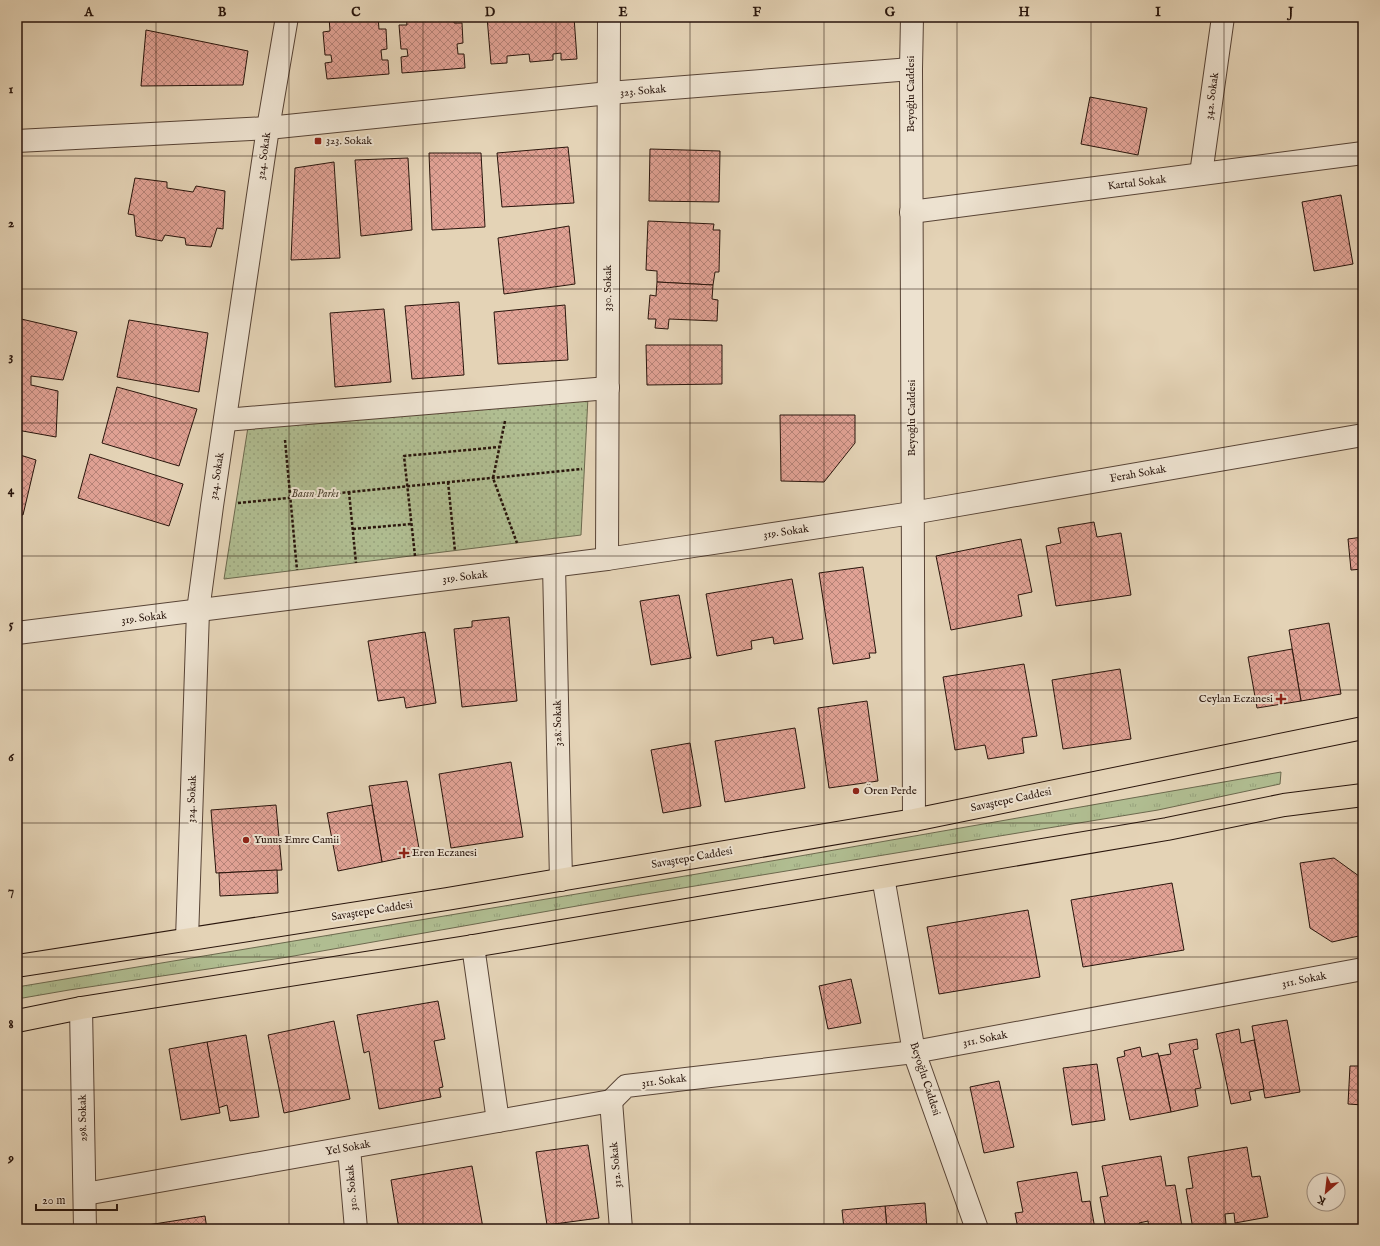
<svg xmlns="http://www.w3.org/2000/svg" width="1380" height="1246" font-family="'IM FELL English',serif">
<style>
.grass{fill:url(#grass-tufts);stroke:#6c694e}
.park{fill:url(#park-dots);stroke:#6c694e}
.building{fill:url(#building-cross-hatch);stroke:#29150c}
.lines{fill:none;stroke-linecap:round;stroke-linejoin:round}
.minor-casing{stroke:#584436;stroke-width:24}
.major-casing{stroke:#29150c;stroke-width:24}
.path{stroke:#29150c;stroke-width:2.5;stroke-dasharray:3 2;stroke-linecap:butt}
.minor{stroke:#ede2d0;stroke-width:22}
.major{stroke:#e4d3b6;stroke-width:22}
.grid{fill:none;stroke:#29150c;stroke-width:1;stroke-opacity:0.55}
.poi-dot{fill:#8f2418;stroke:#ede2d0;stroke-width:1.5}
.labels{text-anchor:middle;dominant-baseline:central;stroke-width:4;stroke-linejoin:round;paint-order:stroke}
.street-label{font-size:11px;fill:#29150c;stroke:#ede2d0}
.poi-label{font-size:11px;fill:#29150c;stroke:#ede2d0;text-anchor:start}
.park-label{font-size:11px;font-style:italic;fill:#524734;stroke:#ede2d0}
.neatline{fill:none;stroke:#29150c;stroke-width:1.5}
.grid-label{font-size:13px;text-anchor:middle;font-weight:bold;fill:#29150c}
</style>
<defs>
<pattern id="grass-tufts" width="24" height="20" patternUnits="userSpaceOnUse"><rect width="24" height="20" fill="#b0bd91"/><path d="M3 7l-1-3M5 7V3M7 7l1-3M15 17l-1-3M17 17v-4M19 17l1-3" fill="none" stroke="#97a27c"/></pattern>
<pattern id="park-dots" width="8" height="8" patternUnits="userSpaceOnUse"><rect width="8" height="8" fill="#b0bd91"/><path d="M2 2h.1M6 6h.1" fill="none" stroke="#97a27c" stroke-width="1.8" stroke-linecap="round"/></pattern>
<pattern id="building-cross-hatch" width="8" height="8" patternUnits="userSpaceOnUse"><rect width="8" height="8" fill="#e1a295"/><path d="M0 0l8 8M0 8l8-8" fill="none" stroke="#b68378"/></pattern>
</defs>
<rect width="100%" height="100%" fill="#e4d3b6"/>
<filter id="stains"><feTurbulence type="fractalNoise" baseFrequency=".005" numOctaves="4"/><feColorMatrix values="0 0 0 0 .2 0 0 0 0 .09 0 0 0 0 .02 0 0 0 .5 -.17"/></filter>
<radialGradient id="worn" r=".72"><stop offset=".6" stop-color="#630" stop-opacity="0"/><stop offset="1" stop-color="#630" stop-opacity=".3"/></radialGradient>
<polygon class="grass" points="1281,772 1280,784 1158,810 628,897 288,957 69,990 17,999 17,987 697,874"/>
<polygon class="park" points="588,397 581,535 224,579 248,427"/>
<g class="building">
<polygon points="329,17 378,17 379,29 386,29 387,49 381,50 382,60 388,60 389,74 327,79 325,63 332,62 331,55 325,55 323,32 330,31"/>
<polygon points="406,17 454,17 454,23 462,23 463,43 457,44 458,54 464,54 465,68 402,73 401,57 408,56 407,49 401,49 399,25 407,25"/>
<polygon points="487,17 574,17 577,59 561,60 561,53 553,54 553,60 530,62 529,54 507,56 507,63 491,64"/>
<polygon points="146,30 248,51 243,85 141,86"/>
<polygon points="1090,97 1147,108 1138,155 1081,144"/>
<polygon points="568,147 574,203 502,207 497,153"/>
<polygon points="650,149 720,151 719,202 649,201"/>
<polygon points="429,153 481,153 485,227 432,230"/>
<polygon points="408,158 412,230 361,236 355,160"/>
<polygon points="334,162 340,258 291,260 295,168"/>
<polygon points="135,178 167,182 167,188 193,192 196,186 225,191 223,229 217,228 211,247 186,245 185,238 165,235 162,241 136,236 134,215 128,214"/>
<polygon points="1341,195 1353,264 1314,271 1302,202"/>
<polygon points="648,221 714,224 713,230 720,230 719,272 715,272 713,285 657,282 657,271 646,270"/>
<polygon points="569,226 575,284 504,294 498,238"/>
<polygon points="657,282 713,285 712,299 718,300 717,321 669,319 668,329 655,328 656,319 648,319 650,295 656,296"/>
<polygon points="459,302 464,375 412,379 405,306"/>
<polygon points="565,305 568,360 498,364 494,312"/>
<polygon points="384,309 391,382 335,387 330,313"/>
<polygon points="17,318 77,332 63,380 31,376 31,385 58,391 56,437 17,430"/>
<polygon points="129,320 208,333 199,392 117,377"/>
<polygon points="646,345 722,345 722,384 647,385"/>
<polygon points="117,387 197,409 179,466 102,443"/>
<polygon points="780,415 855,415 855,443 824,482 781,481"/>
<polygon points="17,454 36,460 23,515 17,514"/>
<polygon points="90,454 183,484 169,526 78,498"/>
<polygon points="1094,522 1097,537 1121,533 1131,595 1056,606 1046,546 1061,543 1058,528"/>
<polygon points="1363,537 1363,569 1351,570 1348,539"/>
<polygon points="1021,539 1032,592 1018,595 1022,616 951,630 936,556"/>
<polygon points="863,567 876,653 869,653 870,658 833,664 819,573"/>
<polygon points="792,579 803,639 774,644 773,637 751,641 752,649 717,656 706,594"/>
<polygon points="679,595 691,658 651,665 640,601"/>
<polygon points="509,617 517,701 462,707 454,629 472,627 472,621"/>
<polygon points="1329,623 1341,694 1301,701 1289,630"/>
<polygon points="425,632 436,703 406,708 404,697 378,701 368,641"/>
<polygon points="1292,649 1301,701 1257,708 1248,657"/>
<polygon points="1024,664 1037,736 1022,738 1024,753 988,759 985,745 955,750 943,677"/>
<polygon points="1120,669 1131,739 1063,749 1052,680"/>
<polygon points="867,701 878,781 829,788 818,708"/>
<polygon points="795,728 805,788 725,802 715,741"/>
<polygon points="690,743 701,806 663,813 651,750"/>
<polygon points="511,762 523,837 451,848 439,774"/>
<polygon points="407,781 420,854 382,862 369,786"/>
<polygon points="276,805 282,870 216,873 211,810"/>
<polygon points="372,805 382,862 338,871 327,813"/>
<polygon points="1334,858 1363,879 1363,935 1332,942 1310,928 1300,863"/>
<polygon points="277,870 278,893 220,896 219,873"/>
<polygon points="1172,883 1184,950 1083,967 1071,900"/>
<polygon points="1028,910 1040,977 939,994 927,927"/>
<polygon points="851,979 861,1023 828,1029 819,986"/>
<polygon points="438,1001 445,1039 434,1041 443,1087 439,1088 441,1097 379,1109 369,1051 364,1053 357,1015"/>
<polygon points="1287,1020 1300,1092 1265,1098 1252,1026"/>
<polygon points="334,1021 350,1099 284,1113 268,1035"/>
<polygon points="1239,1029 1241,1043 1254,1040 1264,1089 1249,1092 1251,1100 1231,1104 1216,1034"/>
<polygon points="246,1035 259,1117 230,1121 227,1105 218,1108 207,1042"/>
<polygon points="1197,1039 1198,1049 1193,1050 1201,1088 1195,1089 1198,1106 1171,1112 1159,1056 1171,1054 1169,1044"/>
<polygon points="207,1042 220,1113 181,1120 169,1049"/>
<polygon points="1140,1047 1142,1057 1158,1053 1171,1112 1130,1120 1117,1058 1125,1056 1124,1051"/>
<polygon points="1097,1064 1105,1120 1072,1125 1063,1068"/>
<polygon points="1350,1066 1363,1066 1363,1105 1348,1104"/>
<polygon points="999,1081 1014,1147 984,1153 970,1087"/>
<polygon points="588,1145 599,1218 547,1225 536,1152"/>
<polygon points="1247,1147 1252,1177 1260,1176 1268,1217 1235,1223 1234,1213 1225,1214 1226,1224 1193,1229 1186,1189 1193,1188 1188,1157"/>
<polygon points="1161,1156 1166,1186 1175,1185 1182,1227 1168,1229 1149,1229 1148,1221 1139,1223 1140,1229 1106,1229 1100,1197 1108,1196 1102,1166"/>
<polygon points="472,1166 483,1228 477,1229 399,1229 391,1180"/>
<polygon points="1077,1172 1082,1202 1090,1201 1095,1229 1018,1229 1015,1213 1023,1212 1017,1182"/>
<polygon points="925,1203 927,1229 887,1229 885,1206"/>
<polygon points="885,1206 887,1229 844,1229 842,1210"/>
<polygon points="205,1216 207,1229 122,1229"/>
</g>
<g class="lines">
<defs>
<g id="minor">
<polyline points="912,17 911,69 914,820"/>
<polyline points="17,141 268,128 609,93 911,69"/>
<polyline points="1201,174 1223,17"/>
<polyline points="911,212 1363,153"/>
<polyline points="225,420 608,388"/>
<polyline points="607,559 609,17"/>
<polyline points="554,566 561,880"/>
<polyline points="17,633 607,559 912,513 1363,435"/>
<polyline points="883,877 914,1052 977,1229"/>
<polyline points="187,939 198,611 212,506 268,128 287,17"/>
<polyline points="473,946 498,1121"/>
<polyline points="81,1008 85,1229"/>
<polyline points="611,1101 626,1086 914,1052 1363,969"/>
<polyline points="611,1101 621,1229"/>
<polyline points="349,1148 356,1229"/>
<polyline points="85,1194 611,1101"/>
</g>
<g id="major">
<polyline points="17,966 447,899 914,820 1363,728"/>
<polyline points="17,1021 81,1008 473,946 1167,829 1284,805 1363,795"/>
</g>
</defs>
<use href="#minor" class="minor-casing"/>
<use href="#major" class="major-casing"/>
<g class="path">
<polyline points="505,421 493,478 517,543"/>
<polyline points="285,440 297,570"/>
<polyline points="448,482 455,551"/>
<polyline points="349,492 356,563"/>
<polyline points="238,503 582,469"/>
<polyline points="353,529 412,524"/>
<polyline points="415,556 404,456 499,447"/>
</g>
<use href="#minor" class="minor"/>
<use href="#major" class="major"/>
</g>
<path class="grid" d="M156,17v1212M289,17v1212M423,17v1212M556,17v1212M690,17v1212M824,17v1212M957,17v1212M1091,17v1212M1224,17v1212M17,156h1346M17,289h1346M17,423h1346M17,556h1346M17,690h1346M17,823h1346M17,957h1346M17,1090h1346"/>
<g class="poi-dot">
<rect x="314" y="137" width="8" height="8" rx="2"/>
<path d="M1279 693h4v4h4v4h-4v4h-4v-4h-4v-4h4z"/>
<circle cx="856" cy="791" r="4"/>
<circle cx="246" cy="840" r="4"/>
<path d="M402 847h4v4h4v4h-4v4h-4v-4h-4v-4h4z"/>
</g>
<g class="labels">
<g class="street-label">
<text transform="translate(643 91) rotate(-5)">323. Sokak</text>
<text transform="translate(911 94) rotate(-90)">Beyoğlu Caddesi</text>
<text transform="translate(1212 96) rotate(-82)">342. Sokak</text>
<text transform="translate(264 156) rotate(-82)">324. Sokak</text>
<text transform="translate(1137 183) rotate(-7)">Kartal Sokak</text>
<text transform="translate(608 288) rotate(-90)">330. Sokak</text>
<text transform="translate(912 418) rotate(-90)">Beyoğlu Caddesi</text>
<text transform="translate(1138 474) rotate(-10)">Ferah Sokak</text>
<text transform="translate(217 476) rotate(-81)">324. Sokak</text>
<text transform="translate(786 532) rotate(-8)">319. Sokak</text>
<text transform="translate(465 577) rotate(-7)">319. Sokak</text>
<text transform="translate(144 618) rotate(-7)">319. Sokak</text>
<text transform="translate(558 723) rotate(-91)">328. Sokak</text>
<text transform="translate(192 799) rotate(-88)">324. Sokak</text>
<text transform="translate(1011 800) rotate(-12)">Savaştepe Caddesi</text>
<text transform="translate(692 858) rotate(-10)">Savaştepe Caddesi</text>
<text transform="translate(372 911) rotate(-9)">Savaştepe Caddesi</text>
<text transform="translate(1304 980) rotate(-11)">311. Sokak</text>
<text transform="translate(985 1039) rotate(-11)">311. Sokak</text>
<text transform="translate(925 1079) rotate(72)">Beyoğlu Caddesi</text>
<text transform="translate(664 1081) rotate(-7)">311. Sokak</text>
<text transform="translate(83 1118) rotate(-91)">298. Sokak</text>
<text transform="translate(348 1148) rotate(-10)">Yel Sokak</text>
<text transform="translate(616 1165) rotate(-95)">312. Sokak</text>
<text transform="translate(352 1188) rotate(-95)">310. Sokak</text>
</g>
<g class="poi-label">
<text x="326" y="141">323. Sokak</text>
<text x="1273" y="699" text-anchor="end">Ceylan Eczanesi</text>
<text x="864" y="791">Ören Perde</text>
<text x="254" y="840">Yunus Emre Camii</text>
<text x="412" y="853">Eren Eczanesi</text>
</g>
<g class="park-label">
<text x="315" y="494">Basın Parkı</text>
</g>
</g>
<rect width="1380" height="1246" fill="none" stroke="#e4d3b6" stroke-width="44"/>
<g transform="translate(1326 1192) rotate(208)"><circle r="19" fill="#ede2d0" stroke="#9f9082"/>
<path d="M0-3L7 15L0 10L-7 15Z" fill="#8f2418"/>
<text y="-6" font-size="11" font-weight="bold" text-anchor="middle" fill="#29150c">K</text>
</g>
<path d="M36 1204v6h81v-6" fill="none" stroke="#29150c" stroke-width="2"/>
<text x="42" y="1204" font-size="12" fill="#29150c" stroke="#ede2d0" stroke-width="3" paint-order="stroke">20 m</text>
<rect x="22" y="22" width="1336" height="1202" class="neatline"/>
<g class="grid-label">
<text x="89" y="16">A</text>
<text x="222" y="16">B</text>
<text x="356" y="16">C</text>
<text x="490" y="16">D</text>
<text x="623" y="16">E</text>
<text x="757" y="16">F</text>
<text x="890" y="16">G</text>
<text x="1024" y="16">H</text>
<text x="1158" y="16">I</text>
<text x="1291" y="16">J</text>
<text x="11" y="93">1</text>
<text x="11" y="227">2</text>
<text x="11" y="360">3</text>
<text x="11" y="494">4</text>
<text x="11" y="628">5</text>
<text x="11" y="761">6</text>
<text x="11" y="895">7</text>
<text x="11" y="1028">8</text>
<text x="11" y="1162">9</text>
</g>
<rect width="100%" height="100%" filter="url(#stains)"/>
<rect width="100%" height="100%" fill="url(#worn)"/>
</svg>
